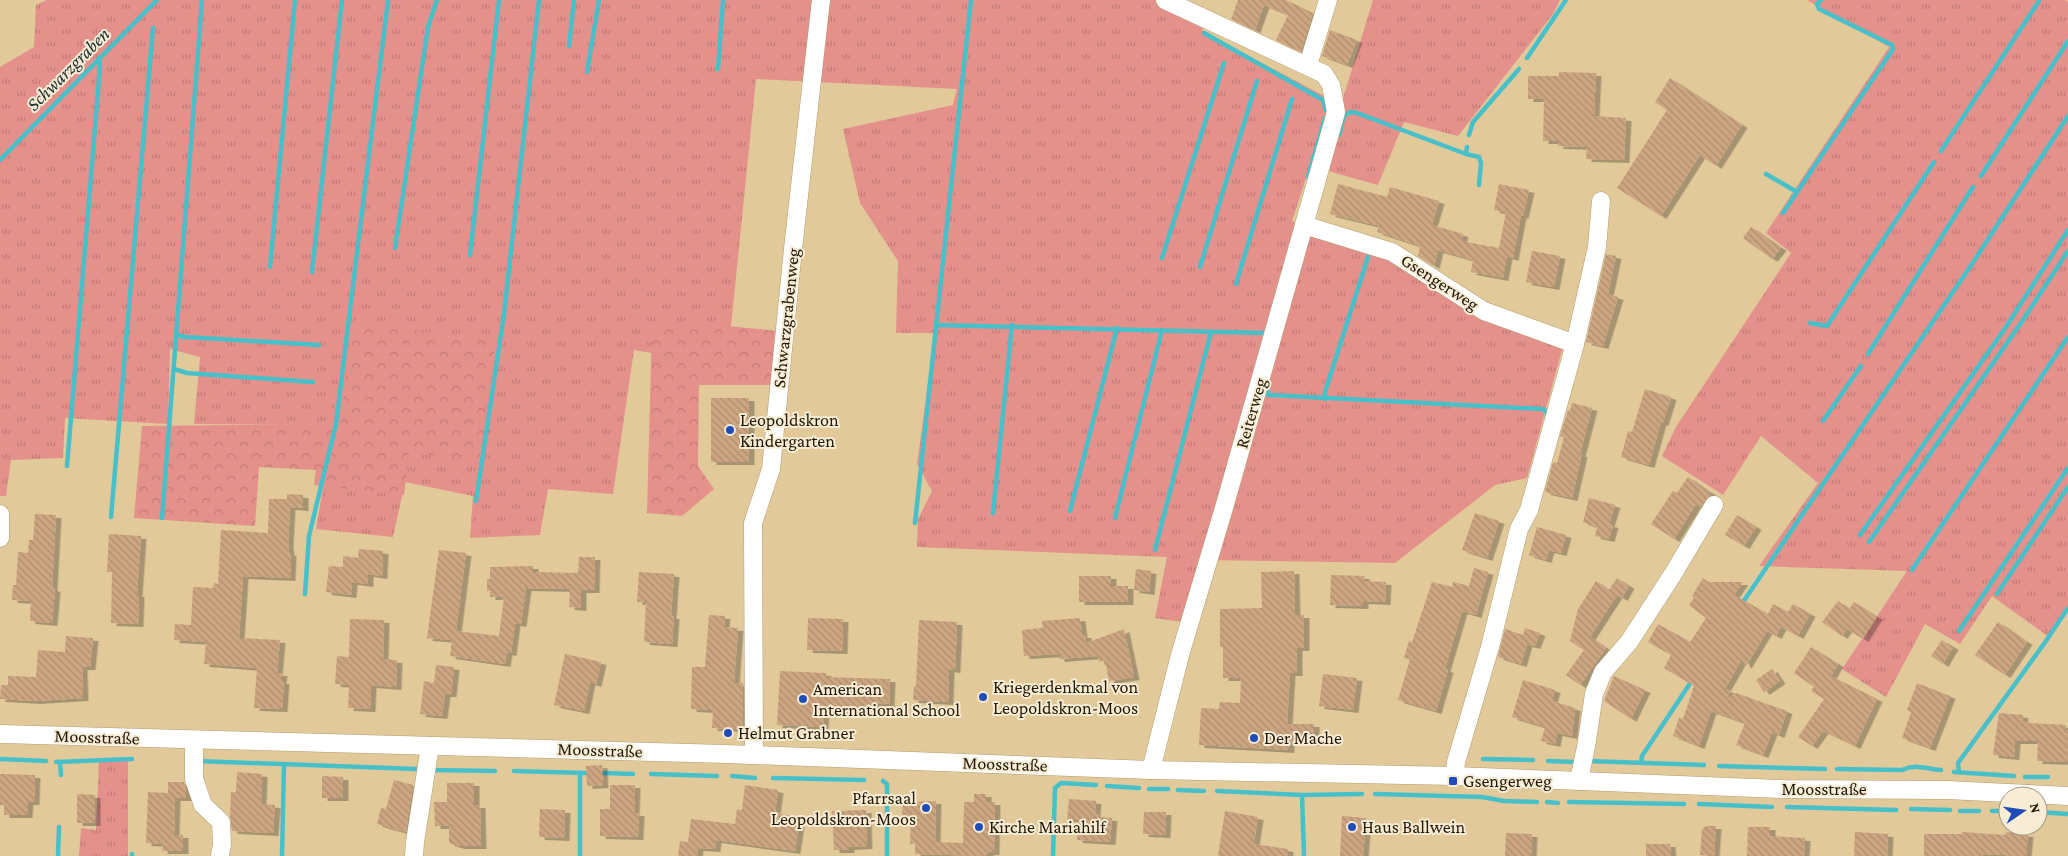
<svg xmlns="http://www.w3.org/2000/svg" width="2068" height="856" font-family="'Crimson Pro',serif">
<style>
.grass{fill:url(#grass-tufts)}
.forest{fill:url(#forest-crowns)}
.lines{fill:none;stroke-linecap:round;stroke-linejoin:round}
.stream{stroke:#47c0ca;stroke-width:4.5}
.building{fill:url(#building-back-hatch);filter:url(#shadow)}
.minor-casing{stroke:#b39c6e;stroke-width:19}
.minor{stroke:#fff;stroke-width:18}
.poi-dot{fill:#1e4dba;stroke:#f8ecd4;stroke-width:2}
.labels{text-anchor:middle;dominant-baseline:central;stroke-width:4;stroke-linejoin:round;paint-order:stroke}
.street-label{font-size:18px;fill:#211806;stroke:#f8ecd4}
.poi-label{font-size:18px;fill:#211806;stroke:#f8ecd4;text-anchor:start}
.water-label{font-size:19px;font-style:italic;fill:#1a2f31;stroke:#f8ecd4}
</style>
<defs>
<pattern id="grass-tufts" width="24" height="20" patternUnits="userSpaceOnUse" patternTransform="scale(1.25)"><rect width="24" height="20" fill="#e4908b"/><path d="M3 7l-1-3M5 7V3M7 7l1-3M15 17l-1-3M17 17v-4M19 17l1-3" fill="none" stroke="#c37b76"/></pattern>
<pattern id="forest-crowns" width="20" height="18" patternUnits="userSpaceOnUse" patternTransform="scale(1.25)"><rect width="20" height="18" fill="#e4908b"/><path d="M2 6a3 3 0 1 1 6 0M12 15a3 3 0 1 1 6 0" fill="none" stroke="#c37b76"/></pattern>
<pattern id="building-back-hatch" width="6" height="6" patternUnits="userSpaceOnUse" patternTransform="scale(1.25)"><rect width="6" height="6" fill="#cca581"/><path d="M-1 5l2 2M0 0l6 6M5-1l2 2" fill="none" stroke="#af8d6e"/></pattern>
<filter id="shadow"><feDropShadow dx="5.5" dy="3" stdDeviation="0" flood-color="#0004"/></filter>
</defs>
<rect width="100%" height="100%" fill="#e2c99a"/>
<g class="grass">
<polygon points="47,0 1180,0 1208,11 1202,31 1341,105 1373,0 1560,0 1553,14 1458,136 1404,122 1378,185 1310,166 1292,221 1395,261 1563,346 1527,478 1495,485 1395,563 1199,560 1182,622 1155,618 1167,557 917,547 918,519 932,491 917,464 935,333 896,333 898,261 860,203 843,129 953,105 957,89 756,79 727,366 634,350 613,494 548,489 540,535 470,538 473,496 405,482 393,537 316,529 334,425 194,424 200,357 170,349 168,424 65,418 63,458 11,460 6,496 0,496 0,67 34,47 36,5"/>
<polygon points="1807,0 2065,0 2068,2 2068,607 2049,637 1992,596 1960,644 1925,624 1886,697 1842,669 1907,571 1759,566 1818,483 1761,436 1723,495 1662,456 1676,427 1791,253 1766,233 1889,47"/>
<polygon points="99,759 128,760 128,856 79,856 81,828 96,830"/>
</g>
<g class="forest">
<polygon points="352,324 496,339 479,460 409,453 404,495 314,485 316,470 259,467 255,526 134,518 142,426 340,424"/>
<polygon points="652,325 716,325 779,331 774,385 699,385 698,466 714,489 682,516 647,513"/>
</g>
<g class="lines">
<g class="stream">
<polyline points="1204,33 1323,100 1326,110"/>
<polyline points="569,46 574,0"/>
<polyline points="1527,58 1566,0"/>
<polyline points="718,69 723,0"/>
<polyline points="587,72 599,0"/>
<polyline points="1339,135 1344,116 1350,112 1357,113 1466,154 1467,147"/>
<polyline points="1469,135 1473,122 1519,69"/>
<polyline points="1941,151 2039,1"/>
<polyline points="1466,154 1479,157 1481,163 1479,185"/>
<polyline points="0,160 157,0"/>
<polyline points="1766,174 1797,192"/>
<polyline points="1981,176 2068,41"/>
<polyline points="1308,177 1325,118"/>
<polyline points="1783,213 1893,49 1892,45 1819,9 1817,4 1821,0"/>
<polyline points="395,248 428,27 437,0"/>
<polyline points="470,255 499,0"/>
<polyline points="1162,258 1224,63"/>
<polyline points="270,267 295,0"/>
<polyline points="1200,267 1257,81"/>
<polyline points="312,272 342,0"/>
<polyline points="1236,284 1292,99"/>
<polyline points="1810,323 1827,326 1934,162"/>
<polyline points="936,325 1265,333"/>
<polyline points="177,335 185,337 319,345"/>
<polyline points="1868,354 1973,187"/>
<polyline points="174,369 187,373 313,382"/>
<polyline points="1267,385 1268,395 1543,409 1547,412 1547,418"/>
<polyline points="1325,399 1325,392 1368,257"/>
<polyline points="1823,421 1861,366"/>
<polyline points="67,466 100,67 99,58"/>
<polyline points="476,501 504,314 539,0"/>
<polyline points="1070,511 1117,328"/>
<polyline points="993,513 1012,325"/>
<polyline points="111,517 153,28"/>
<polyline points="162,518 202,1"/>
<polyline points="1115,518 1162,330"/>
<polyline points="915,523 971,0"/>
<polyline points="1860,535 2006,327 2068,230"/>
<polyline points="1869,542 2023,320 2068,251"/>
<polyline points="1155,550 1211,332"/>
<polyline points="1912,570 2068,337"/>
<polyline points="305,594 309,536 336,424 388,0"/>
<polyline points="1997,594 2068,487"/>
<polyline points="1741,605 1974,261 2068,116"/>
<polyline points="1959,631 2068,468"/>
<polyline points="0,759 46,761"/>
<polyline points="1483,759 1533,760"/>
<polyline points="198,761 416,769"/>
<polyline points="1548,761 1576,762"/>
<polyline points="1588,761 1704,765"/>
<polyline points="56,762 132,759"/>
<polyline points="60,762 61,775"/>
<polyline points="1641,763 1642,756 1693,679"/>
<polyline points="1719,766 1825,769"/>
<path d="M1837,769l65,1c14,-7 24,-1 39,0"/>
<polyline points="432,770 495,771"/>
<polyline points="514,771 585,773"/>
<polyline points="1954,772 2014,776"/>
<polyline points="1959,772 1958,763 2046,641 2068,608"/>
<polyline points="604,773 633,774"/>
<polyline points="651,774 717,776"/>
<polyline points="732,776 755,778"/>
<polyline points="2025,777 2048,777"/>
<polyline points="773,778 864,780"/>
<polyline points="883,781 887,784 887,856"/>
<polyline points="1107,786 1139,788"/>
<polyline points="1149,789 1168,789"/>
<polyline points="1178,790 1204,791"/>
<polyline points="1217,791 1302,795 1362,794"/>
<polyline points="1375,794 1482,797 1504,801 1537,802"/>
<polyline points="1302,795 1304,856"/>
<polyline points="1547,802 1558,803"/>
<polyline points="1569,802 1684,804"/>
<polyline points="1699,804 1772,807"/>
<polyline points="1787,807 1896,810"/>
<polyline points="1911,809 1950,810"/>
<polyline points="1960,811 1979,811"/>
<polyline points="1992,811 2002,811"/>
<polyline points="2038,812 2068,814"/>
<polyline points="58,856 59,827"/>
<polyline points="132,856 132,854"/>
<polyline points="282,856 284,764"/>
<polyline points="580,856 580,773"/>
<polyline points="1053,856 1055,788 1061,783 1096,785"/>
</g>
</g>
<g class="building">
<polygon points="1238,0 1286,0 1313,13 1301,52 1276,40 1288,15 1264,5 1255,30 1231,19"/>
<polygon points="1330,30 1357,40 1347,65 1322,56"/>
<polygon points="1559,72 1596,73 1594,116 1626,118 1624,160 1586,159 1587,147 1558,146 1558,141 1543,141 1544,99 1528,99 1528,76 1559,76"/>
<polygon points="1670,78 1742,125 1716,166 1700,155 1661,216 1617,188 1667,110 1655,102"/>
<polygon points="1338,184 1387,197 1390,187 1439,201 1432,225 1463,234 1461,241 1499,248 1506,212 1494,210 1499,184 1529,190 1523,216 1521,215 1513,258 1507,256 1503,278 1471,272 1473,260 1438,250 1434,266 1418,256 1420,246 1377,232 1379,226 1330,214"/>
<polygon points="1751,227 1781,248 1772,259 1743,238"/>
<polygon points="1532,251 1560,256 1554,287 1526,282"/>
<polygon points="1606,254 1616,256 1608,294 1618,297 1603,346 1586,342"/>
<polygon points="1645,389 1671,397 1663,423 1661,422 1649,465 1621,457 1628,431 1632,432"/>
<rect x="711" y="398" width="38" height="64"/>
<polygon points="1572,403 1592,408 1580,454 1582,454 1572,498 1545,492 1553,462 1557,463 1564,437 1560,436 1568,410 1570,411"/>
<polygon points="1688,477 1711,493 1700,507 1696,504 1674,539 1651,524 1673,491 1677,493"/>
<polygon points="287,494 303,495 303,508 290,507 288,544 289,553 291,553 290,578 243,576 239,638 280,640 277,673 282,673 281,681 284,681 282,709 254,708 257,668 204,664 206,642 174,640 175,624 191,625 193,587 213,588 214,583 218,584 221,530 268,533 269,499 287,499"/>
<polygon points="1589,498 1615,505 1609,524 1613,525 1609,539 1595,536 1597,527 1583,522"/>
<polygon points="1475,513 1499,521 1487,558 1462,550"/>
<polygon points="35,514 56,515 52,588 55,589 52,623 30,621 31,601 12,600 13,585 16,585 18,552 28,553 29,540 33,540"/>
<polygon points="1737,515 1756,527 1744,546 1725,535"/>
<polygon points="1537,527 1566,535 1561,553 1549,550 1546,560 1529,555"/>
<polygon points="109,534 141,536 137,594 139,594 138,624 111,623 112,572 107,572"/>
<polygon points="359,549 383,551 382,576 368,574 368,584 352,582 351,595 326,592 329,566 343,567 343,556 358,558"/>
<polygon points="439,550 466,553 456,631 499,636 504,597 490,597 490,591 487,591 487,579 490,579 490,567 533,566 533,572 578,573 579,557 595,557 594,590 581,590 581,608 569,607 570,589 526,588 521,624 515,623 511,653 507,652 505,664 450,656 452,640 427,638"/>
<polygon points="1474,568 1488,572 1476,615 1462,611 1445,669 1448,670 1436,711 1398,700 1410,659 1404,658 1409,641 1412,642 1432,582 1452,587 1453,582 1469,586"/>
<polygon points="1136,569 1151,571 1149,592 1134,590"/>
<polygon points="1294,571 1295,615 1304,615 1304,648 1297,648 1297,673 1290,673 1287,724 1314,724 1314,743 1289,742 1289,750 1199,745 1201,708 1219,709 1220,702 1240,703 1241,678 1223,678 1223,647 1220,647 1220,609 1262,608 1261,572"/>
<polygon points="639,572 674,574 671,616 674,616 672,644 644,642 646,602 637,602"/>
<polygon points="1331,575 1364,576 1364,581 1386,582 1385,602 1363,601 1363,606 1330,605"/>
<polygon points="1079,576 1111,576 1111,586 1128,586 1128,602 1079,602"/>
<polygon points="1617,578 1629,586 1622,598 1617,595 1590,637 1606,648 1580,685 1566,675 1584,650 1570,641 1578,609 1596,581 1609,590"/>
<polygon points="1703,578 1708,582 1743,582 1734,595 1768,614 1773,604 1788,612 1793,604 1810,614 1798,636 1781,627 1776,636 1767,631 1746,666 1742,659 1725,689 1731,691 1725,700 1736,693 1787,711 1779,735 1772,732 1763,755 1736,745 1745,723 1711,711 1699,746 1673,736 1679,718 1683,719 1694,686 1664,668 1671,655 1648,642 1658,624 1690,642 1706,618 1689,605 1694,598 1692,596"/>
<polygon points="1838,601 1849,609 1854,602 1877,617 1863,639 1847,629 1842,636 1822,622"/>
<polygon points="709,615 725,616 724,627 738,628 734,683 743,683 742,729 712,728 713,710 691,709 692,667 705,667"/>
<polygon points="808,618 843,619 842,651 807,650"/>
<polygon points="1080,618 1082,635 1086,635 1086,643 1124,629 1134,677 1109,681 1105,660 1099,662 1098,656 1059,659 1059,654 1024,656 1022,630 1043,628 1042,621"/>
<polygon points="350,619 384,620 383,659 397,660 396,687 371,685 370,709 348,708 349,685 335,684 337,656 349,657"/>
<polygon points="919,620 957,622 955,670 949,669 948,702 913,700 914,686 916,686"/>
<polygon points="1998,622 2027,642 2005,675 1975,655"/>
<polygon points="1525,628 1540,633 1535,646 1527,644 1521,664 1498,657 1505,629 1523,635"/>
<polygon points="66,636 93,638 90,667 82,667 83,698 35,701 0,699 1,685 8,685 8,676 36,677 38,650 65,652"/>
<polygon points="1942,640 1953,647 1943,664 1931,656"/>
<polygon points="1811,647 1838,664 1831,676 1877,699 1855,746 1823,731 1812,746 1798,737 1824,699 1811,691 1814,687 1794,673"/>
<polygon points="565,654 601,662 596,684 590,682 584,711 554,705"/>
<polygon points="436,665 454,667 451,694 445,694 442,716 420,714 424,681 434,683"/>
<polygon points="1772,669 1780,681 1764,692 1756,680"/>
<polygon points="780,671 826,673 826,677 890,679 889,704 877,703 876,714 824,712 823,727 777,725"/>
<polygon points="1323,674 1357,678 1353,710 1319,706"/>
<polygon points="1614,676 1645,690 1631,719 1604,701"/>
<polygon points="1523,680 1555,690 1552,701 1575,708 1572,736 1557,733 1555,744 1541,741 1545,727 1512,717"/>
<polygon points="1917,683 1950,696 1930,748 1902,738 1911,712 1907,710"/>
<polygon points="1999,713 2023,715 2022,721 2029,723 2066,725 2066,730 2068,730 2068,762 2037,761 2038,741 2015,741 2014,757 1993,755"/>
<polygon points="602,765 603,785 587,786 586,766"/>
<polygon points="237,772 262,774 261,804 275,805 273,833 232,831 230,817 231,792 236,792"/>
<polygon points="0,774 35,775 34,802 28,802 27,815 4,815 4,805 0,805"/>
<polygon points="322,776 343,777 343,798 322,798"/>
<polygon points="394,780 413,785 406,832 377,824 381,808 386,809"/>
<polygon points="168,782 184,782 186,789 186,798 175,798 174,835 183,835 183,851 162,851 163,844 146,843 148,792 168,793"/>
<polygon points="447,783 474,783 474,805 480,805 481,846 459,846 449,843 449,826 435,826 434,802 447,802"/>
<polygon points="610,785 635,785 634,813 639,813 638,837 600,836 600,809 610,809"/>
<polygon points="745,785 778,790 775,813 800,817 795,851 716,840 715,849 698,848 697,856 678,856 680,841 688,842 691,819 735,824 737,809 742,810"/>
<polygon points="77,794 95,795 95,823 77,823"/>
<polygon points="974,794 986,794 986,802 995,802 994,852 989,852 984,856 915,854 915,844 910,844 911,817 902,816 903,802 936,801 935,842 963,843 964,802 974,802"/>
<polygon points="1069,799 1096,801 1095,814 1099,815 1098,817 1112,818 1110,842 1077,840 1079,820 1067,819"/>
<polygon points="540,809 565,810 564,838 539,837"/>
<polygon points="866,810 867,846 849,847 849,850 834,850 832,811"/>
<polygon points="1225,811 1258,817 1254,844 1288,849 1288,856 1218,856"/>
<polygon points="1144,812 1166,812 1165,835 1143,834"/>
<polygon points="1342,816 1366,818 1363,856 1340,856"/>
<polygon points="1706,826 1716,826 1714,856 1700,855 1702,829"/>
<polygon points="1748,827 1770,827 1770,836 1805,838 1804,856 1747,856"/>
<polygon points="1855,832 1888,834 1887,856 1854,856"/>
<polygon points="1962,832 2005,835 2006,832 2028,834 2026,856 1983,854 1982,856 1924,856 1924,834 1962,834"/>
<polygon points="1506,833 1532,834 1531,856 1505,856"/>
<polygon points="1646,844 1670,844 1671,856 1646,856"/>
</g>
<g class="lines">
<defs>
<g id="minor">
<polyline points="1308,65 1328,0"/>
<polyline points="1304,225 1392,252 1484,311 1575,344"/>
<polyline points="0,514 0,538"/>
<polyline points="0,734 726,754 1151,770 1454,776 1782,789 1947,790 2068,796"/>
<polyline points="194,740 194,779 203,805 221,822 222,844 220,856"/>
<polyline points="754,755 753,523 771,469 793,249 821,0"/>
<polyline points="1151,770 1180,655 1224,508 1336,112 1331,85 1324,74 1165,0"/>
<polyline points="1454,776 1456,762 1490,647 1519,529 1529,510 1575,344 1597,247 1601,201"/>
<polyline points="1579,780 1586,747 1594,694 1603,672 1629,642 1673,574 1714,505"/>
<polyline points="414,856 415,842 430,746"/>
</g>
</defs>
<use href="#minor" class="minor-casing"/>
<use href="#minor" class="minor"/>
</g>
<g class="poi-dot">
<circle cx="730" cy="430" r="5"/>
<circle cx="983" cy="697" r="5"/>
<circle cx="803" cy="699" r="5"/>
<circle cx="728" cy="733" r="5"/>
<circle cx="1254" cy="738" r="5"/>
<rect x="1448" y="776" width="10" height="10" rx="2.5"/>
<circle cx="926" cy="808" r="5"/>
<circle cx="979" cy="827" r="5"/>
<circle cx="1352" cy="827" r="5"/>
</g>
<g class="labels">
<g class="street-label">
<text transform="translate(1440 282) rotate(33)">Gsengerweg</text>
<text transform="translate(786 318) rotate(-84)">Schwarzgrabenweg</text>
<text transform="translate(1251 413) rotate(-74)">Reiterweg</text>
<text transform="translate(97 737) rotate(2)">Moosstraße</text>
<text transform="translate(600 750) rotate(2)">Moosstraße</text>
<text transform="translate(1005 764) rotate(2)">Moosstraße</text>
<text x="1824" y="789">Moosstraße</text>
</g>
<g class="poi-label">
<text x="740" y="420">Leopoldskron<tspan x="740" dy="21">Kindergarten</tspan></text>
<text x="993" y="687">Kriegerdenkmal von<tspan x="993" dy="21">Leopoldskron-Moos</tspan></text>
<text x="813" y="689">American<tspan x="813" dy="21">International School</tspan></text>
<text x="738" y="733">Helmut Grabner</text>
<text x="1264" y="738">Der Mache</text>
<text x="1463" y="781">Gsengerweg</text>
<text x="916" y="798" text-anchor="end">Pfarrsaal<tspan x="916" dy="21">Leopoldskron-Moos</tspan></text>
<text x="989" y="827">Kirche Mariahilf</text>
<text x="1362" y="827">Haus Ballwein</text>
</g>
<g class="water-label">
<text transform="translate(68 69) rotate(-45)">Schwarzgraben</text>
</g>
</g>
<g transform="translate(2023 811) rotate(77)"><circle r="24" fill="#f8ecd4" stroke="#a29782"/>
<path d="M0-4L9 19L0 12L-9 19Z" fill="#1e4dba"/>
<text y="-8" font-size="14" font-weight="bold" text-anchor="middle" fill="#211806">N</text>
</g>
</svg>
